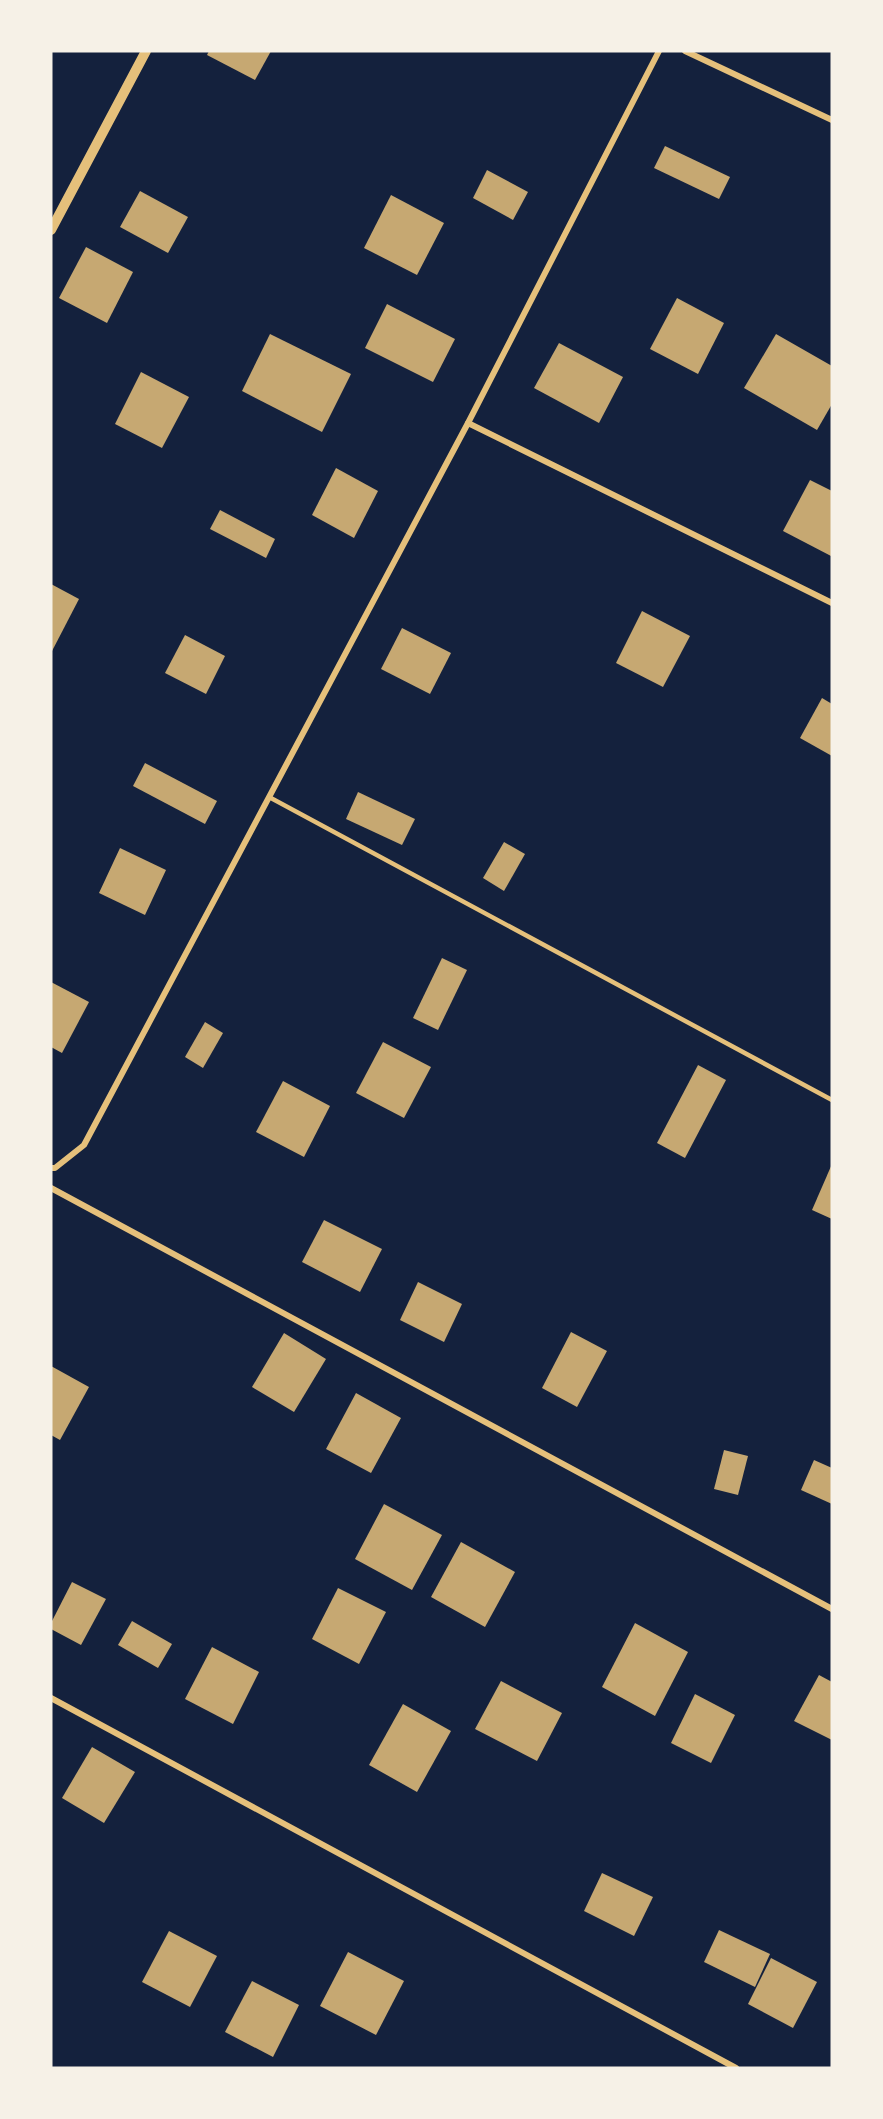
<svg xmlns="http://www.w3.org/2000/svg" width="883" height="2119" font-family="'IBM Plex Sans',sans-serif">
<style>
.building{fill:#c6a872}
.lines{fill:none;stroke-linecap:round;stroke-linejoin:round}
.service{stroke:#e5c07b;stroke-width:4.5}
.minor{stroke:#e5c07b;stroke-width:6}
.tertiary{stroke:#e5c07b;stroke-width:10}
</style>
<rect width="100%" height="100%" fill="#14213d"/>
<g class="building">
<polygon points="209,51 271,51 255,80 207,55"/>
<polygon points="665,146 730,177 719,199 654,168"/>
<polygon points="487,170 528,192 513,220 473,198"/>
<polygon points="140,191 188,217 168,253 120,227"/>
<polygon points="391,195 444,223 417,275 364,248"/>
<polygon points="86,247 133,272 107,323 59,298"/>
<polygon points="677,298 724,323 698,374 650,349"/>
<polygon points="387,304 455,339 433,382 365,348"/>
<polygon points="270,334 351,374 322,432 242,391"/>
<polygon points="776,334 832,366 832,404 817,430 744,388"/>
<polygon points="559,343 623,377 599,423 534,388"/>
<polygon points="141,372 189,397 162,448 115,424"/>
<polygon points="336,468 378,491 354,538 312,515"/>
<polygon points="810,480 832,491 831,556 783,531"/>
<polygon points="220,510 275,539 266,558 210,529"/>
<polygon points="51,584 79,599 51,653"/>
<polygon points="642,611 690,636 663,687 616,663"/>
<polygon points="402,628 451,653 430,694 381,669"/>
<polygon points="185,635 225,656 206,694 165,673"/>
<polygon points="822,698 832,704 832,756 800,738"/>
<polygon points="145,763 217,801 205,824 133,786"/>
<polygon points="358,792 415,819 402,845 346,819"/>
<polygon points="504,842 525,854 504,891 483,878"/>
<polygon points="120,848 166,870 145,915 99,893"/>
<polygon points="442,958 467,970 438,1030 413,1018"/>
<polygon points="51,982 89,1002 62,1053 51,1047"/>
<polygon points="205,1022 223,1033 203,1068 185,1057"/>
<polygon points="383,1042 431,1067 404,1118 356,1093"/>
<polygon points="698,1065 726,1080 685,1158 657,1143"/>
<polygon points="283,1081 330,1106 304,1157 256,1132"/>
<polygon points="832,1164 832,1219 812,1210"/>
<polygon points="324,1220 382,1249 360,1292 302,1262"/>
<polygon points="418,1282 462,1304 444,1342 400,1320"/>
<polygon points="571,1332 607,1351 577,1407 542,1388"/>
<polygon points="284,1333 326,1359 294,1412 252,1387"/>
<polygon points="51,1366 89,1387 60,1440 51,1435"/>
<polygon points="356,1393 401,1418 371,1473 326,1449"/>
<polygon points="724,1450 748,1456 738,1495 714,1489"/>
<polygon points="814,1460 832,1468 832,1504 801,1490"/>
<polygon points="384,1504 442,1535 412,1590 355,1559"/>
<polygon points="461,1542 515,1572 485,1627 431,1597"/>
<polygon points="72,1582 106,1599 81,1645 51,1629 51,1623"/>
<polygon points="338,1588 386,1612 359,1664 312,1639"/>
<polygon points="132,1621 172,1644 158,1668 118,1645"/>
<polygon points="635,1623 688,1652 655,1716 602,1687"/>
<polygon points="212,1647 259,1672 233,1724 185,1699"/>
<polygon points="819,1675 832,1682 832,1740 794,1721"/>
<polygon points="501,1681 562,1713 537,1761 475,1729"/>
<polygon points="695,1694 735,1715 711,1763 671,1743"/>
<polygon points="403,1704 451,1731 417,1792 369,1765"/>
<polygon points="92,1747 135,1772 104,1823 62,1798"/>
<polygon points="602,1873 653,1897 634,1936 584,1911"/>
<polygon points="719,1930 770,1954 755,1987 704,1962"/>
<polygon points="169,1931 217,1956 190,2007 142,1982"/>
<polygon points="348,1952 404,1981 376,2035 320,2006"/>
<polygon points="771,1958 817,1982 793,2028 748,2004"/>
<polygon points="252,1981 299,2005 273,2057 225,2032"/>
</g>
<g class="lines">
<polyline class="service" points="269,797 832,1100"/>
<g class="minor">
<polyline points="685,51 832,120"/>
<polyline points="468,423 832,603"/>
<polyline points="51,1168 55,1168 84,1145 468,423 659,51"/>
<polyline points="51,1188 832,1609"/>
<polyline points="51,1698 736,2068"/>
</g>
<polyline class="tertiary" points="51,230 146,51"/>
</g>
<rect width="883" height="2119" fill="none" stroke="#f6f1e7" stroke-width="105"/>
</svg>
